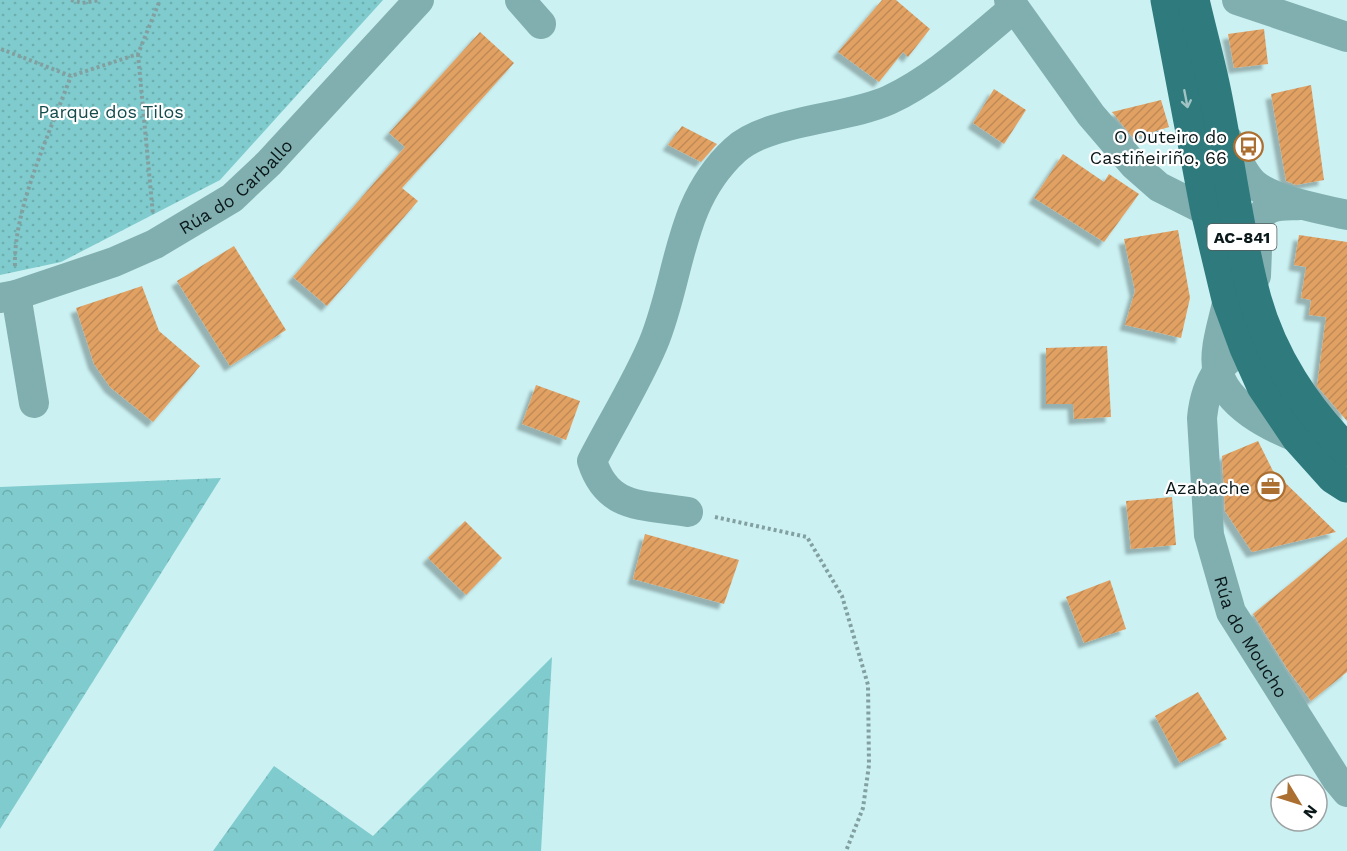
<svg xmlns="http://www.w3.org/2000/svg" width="1347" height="851" font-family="'Work Sans',sans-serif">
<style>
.forest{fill:url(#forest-crowns)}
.park{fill:url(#park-dots)}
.building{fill:url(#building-hatch);filter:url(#shadow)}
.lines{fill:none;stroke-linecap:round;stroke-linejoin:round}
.path{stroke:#83a0a1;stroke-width:4;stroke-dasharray:3 3;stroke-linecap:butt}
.minor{stroke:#81afb0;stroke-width:30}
.major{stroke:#2e7a7c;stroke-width:33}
.oneway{stroke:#a1c3c4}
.labels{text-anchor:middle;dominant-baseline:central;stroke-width:4.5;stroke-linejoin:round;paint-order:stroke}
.shield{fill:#fff;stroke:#545d5e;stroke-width:1.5}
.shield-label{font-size:16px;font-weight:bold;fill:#0a1819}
.park-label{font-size:18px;fill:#154c4d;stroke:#fff}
.poi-label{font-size:18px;fill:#0a1819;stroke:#fff;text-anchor:end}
.street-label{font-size:18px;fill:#0a1819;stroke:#fff}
</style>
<defs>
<pattern id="forest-crowns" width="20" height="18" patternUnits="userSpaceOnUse" patternTransform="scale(1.5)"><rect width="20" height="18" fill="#80cbcd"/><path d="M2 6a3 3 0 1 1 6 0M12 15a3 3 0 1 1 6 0" fill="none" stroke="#6daeaf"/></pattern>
<pattern id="park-dots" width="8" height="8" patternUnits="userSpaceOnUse" patternTransform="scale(1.5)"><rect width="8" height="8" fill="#80cbcd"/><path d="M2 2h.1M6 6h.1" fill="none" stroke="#6daeaf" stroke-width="1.8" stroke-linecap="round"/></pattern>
<pattern id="building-hatch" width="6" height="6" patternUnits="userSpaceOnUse" patternTransform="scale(1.5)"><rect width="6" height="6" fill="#e1a164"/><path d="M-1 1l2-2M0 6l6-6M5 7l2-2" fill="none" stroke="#c08a56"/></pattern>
<filter id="shadow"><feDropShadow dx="-5.5" dy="5.5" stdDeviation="1.5" flood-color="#0004"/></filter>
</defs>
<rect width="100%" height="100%" fill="#cbf1f2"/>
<g class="forest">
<polygon points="221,478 0,829 0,487"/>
<polygon points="552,657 541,851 213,851 274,766 373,836"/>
</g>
<polygon class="park" points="0,0 383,0 220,180 61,262 0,275"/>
<g class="building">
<polygon points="882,0 896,0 930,29 908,57 903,52 879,82 838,52"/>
<polygon points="1264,29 1268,64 1234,68 1228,34"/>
<polygon points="480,32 514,63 402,188 418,201 327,306 293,277 405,147 389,133"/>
<polygon points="1311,85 1324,180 1296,185 1286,181 1271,94"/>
<polygon points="994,89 1026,110 1004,144 973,123"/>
<polygon points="1161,100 1169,127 1133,138 1112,112"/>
<polygon points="682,126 717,144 701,162 668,145"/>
<polygon points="1063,154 1104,182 1109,174 1139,194 1104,242 1034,198"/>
<polygon points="1178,230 1190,298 1181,338 1125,325 1135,291 1124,239"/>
<polygon points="1299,235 1347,242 1347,421 1317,386 1326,317 1309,315 1311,300 1301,298 1306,267 1294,265"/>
<polygon points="234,246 286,330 230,366 177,281"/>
<polygon points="142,286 159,331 200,366 153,422 110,387 94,364 76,308"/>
<polygon points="1107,346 1111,417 1074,419 1073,404 1046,404 1046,348"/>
<polygon points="536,385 580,401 566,440 522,424"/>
<polygon points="1258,441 1273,471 1336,532 1252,552 1225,511 1222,456"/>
<polygon points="1172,497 1176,545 1131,549 1126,501"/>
<polygon points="465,521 502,558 466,595 428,558"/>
<polygon points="645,534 739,560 724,604 633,579"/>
<polygon points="1347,537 1347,672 1311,701 1288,670 1253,614"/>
<polygon points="1110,580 1126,629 1084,643 1066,597"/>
<polygon points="1198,692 1227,739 1180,763 1155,716"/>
</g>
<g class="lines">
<g class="path">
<polyline points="71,0 82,3 100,0"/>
<polyline points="1,49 71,76 138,54 160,0"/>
<polyline points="138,54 153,215"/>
<path d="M15,266c-2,-57 36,-136 56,-190"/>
<polyline points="715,517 807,537 842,596 868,685 869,765 863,808 846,851"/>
</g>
<g class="minor">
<polyline points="520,0 541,24"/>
<polyline points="1009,0 1091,115 1134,165 1159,187 1207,211"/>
<polyline points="1237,0 1347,37"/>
<path d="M1228,140c7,14 14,33 26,44 20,17 68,25 93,31"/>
<path d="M1256,276l2,-52c5,-21 24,-18 42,-19"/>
<polyline points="16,295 34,403"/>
<path id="s1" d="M0,298l16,-3 98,-33 41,-18 77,-46 37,-35 150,-163"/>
<path d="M1228,299c-4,20 -16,54 -10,73 10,34 50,54 80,66"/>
<path id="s2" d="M1258,348c-36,2 -53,37 -56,70l7,117 22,77 106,168 10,12"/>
<path d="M688,512c-44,-8 -80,-1 -96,-51 20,-39 44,-77 61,-117 28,-67 24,-141 82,-194 32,-30 113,-31 154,-50 47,-22 85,-59 124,-91"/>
</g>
<g class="major">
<polyline points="1167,0 1207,211 1228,299 1246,348 1263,386 1298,438 1333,477 1347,486"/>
<path d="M1193,0c7,31 16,62 22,93 14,69 22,139 40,206 16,57 50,110 92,151"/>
</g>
</g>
<defs><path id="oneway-shaft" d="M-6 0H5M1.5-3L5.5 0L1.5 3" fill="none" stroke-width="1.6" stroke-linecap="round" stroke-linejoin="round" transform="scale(1.5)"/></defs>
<use class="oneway" href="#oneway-shaft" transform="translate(1186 99) rotate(79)"/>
<defs>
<symbol id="bus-ring" viewBox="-11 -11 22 22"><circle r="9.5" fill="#fff" stroke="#ab6f31" stroke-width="1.5"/><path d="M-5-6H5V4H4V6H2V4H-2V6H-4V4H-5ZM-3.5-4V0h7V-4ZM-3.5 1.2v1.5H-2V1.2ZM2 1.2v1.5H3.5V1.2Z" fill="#ab6f31"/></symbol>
<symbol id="office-ring" viewBox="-11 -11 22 22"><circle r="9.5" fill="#fff" stroke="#ab6f31" stroke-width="1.5"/><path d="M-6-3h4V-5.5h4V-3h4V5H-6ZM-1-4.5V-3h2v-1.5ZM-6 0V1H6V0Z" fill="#ab6f31"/></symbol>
</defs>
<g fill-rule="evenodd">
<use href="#bus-ring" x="1232" y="130" width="33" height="33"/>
<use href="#office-ring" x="1254" y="470" width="33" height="33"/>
</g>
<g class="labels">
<rect class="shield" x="1207.5" y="224" width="69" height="26" rx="4.5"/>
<g class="shield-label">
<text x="1242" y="237">AC-841</text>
</g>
<g class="park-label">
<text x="111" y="111">Parque dos Tilos</text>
</g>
<g class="poi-label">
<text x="1227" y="136">O Outeiro do<tspan x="1227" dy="21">Castiñeiriño, 66</tspan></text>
<text x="1250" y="487">Azabache</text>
</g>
<g class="street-label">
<text stroke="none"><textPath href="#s1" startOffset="264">Rúa do Carballo</textPath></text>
<text stroke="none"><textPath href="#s2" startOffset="326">Rúa do Moucho</textPath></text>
</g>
</g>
<g transform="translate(1299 803) rotate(128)"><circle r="28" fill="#ffffff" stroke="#9da3a3" stroke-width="1.5"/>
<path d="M0-4.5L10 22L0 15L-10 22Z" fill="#ab6f31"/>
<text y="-9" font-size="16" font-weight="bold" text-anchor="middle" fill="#0a1819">N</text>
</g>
</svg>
